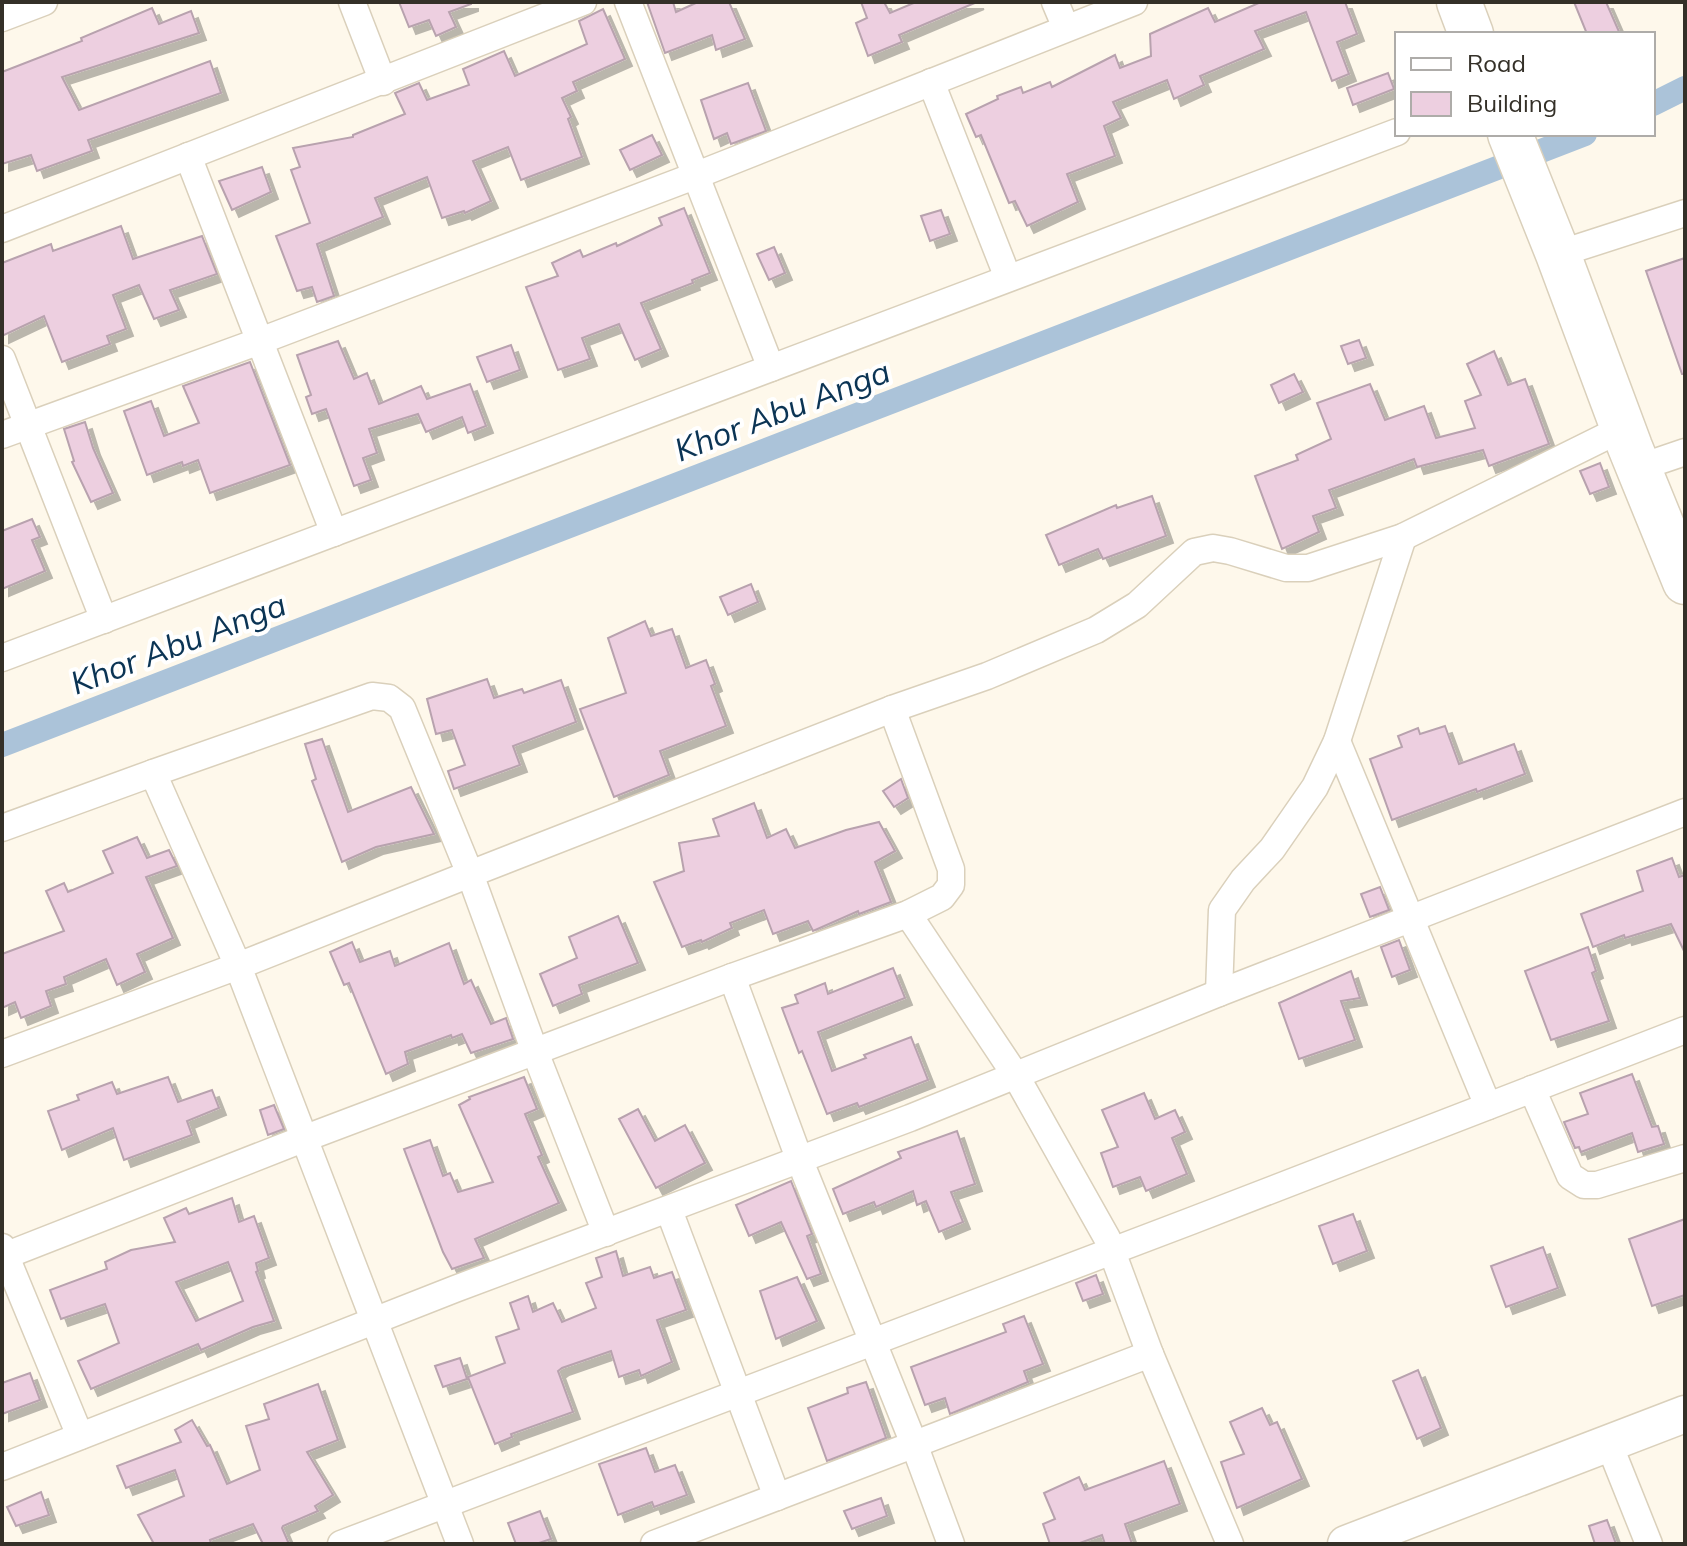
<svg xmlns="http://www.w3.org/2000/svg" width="1687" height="1546" font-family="Mulish,sans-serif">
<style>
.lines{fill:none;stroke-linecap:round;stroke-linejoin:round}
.canal{stroke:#abc3d9;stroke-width:24}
.building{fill:#edcfe0;stroke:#b8a2ae;stroke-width:2;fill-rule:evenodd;filter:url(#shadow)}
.street-casing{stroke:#dad0bb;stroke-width:29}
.secondary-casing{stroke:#dad0bb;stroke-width:39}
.highway-casing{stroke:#dad0bb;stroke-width:47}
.street{stroke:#fff;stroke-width:26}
.secondary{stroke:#fff;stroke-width:36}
.highway{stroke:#fff;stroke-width:44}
.labels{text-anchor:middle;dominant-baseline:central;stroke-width:8;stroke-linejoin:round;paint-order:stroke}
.water-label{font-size:32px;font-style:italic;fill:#0b3454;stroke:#fff}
</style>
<defs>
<filter id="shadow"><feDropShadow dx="7" dy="7" stdDeviation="0" flood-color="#0004"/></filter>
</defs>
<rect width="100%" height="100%" fill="#fef8eb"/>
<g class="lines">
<g class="canal">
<polyline points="1653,104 1685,88"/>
<polyline points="2,745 1585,134"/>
</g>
</g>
<g class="building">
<polygon points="399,2 471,2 471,4 449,12 456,27 436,36 429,20 409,27"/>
<polygon points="647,2 673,2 676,12 698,2 729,2 745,39 716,50 712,35 665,53"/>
<polygon points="861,2 884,2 890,13 916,2 977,2 899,35 902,42 868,56 856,23 867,18"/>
<polygon points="1261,2 1345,2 1357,34 1337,42 1349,74 1332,81 1306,12 1255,31 1264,49 1200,76 1204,85 1174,99 1167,80 1113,102 1121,118 1104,126 1115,156 1067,174 1078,202 1027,226 1015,201 1009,203 981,135 976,137 966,114 998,99 997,96 1021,87 1023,93 1050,82 1052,87 1115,55 1120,68 1151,56 1150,34 1208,8 1215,22"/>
<polygon points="1574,2 1606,2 1620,34 1587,34"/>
<polygon points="152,8 159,24 191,11 199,33 62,77 79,110 210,61 221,93 88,140 92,151 37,171 31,155 2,164 2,72 82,41 81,38"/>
<polygon points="603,9 625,59 573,82 577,91 562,98 571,117 568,119 582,157 521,180 508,147 473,161 491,201 465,213 464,211 442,218 427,177 375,198 383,217 317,244 334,296 317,302 312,287 297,291 276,236 310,223 291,170 300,167 293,148 353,137 353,135 405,114 395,93 419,83 427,100 469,85 463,69 504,51 515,76 587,44 579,21"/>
<polygon points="1388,73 1394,89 1353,105 1347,88"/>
<polygon points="748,83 766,131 731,144 727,133 714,139 701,100"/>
<polygon points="652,135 662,155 630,170 620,150"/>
<polygon points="262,167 271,192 232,210 219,181"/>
<polygon points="684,208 710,273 692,280 693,283 641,303 661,349 635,360 619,324 582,338 590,359 558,370 526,287 558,276 552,263 580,250 583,257 616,243 617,246 662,225 659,218"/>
<polygon points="941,210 950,234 930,241 921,216"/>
<polygon points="121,226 133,259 202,236 217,274 170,290 179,310 154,319 139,285 113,295 126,329 107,336 110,344 62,362 44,316 2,336 2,263 51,244 53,251"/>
<polygon points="774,247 785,273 769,280 757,254"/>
<polygon points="1685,258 1685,374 1682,374 1646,271"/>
<polygon points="1359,340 1366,358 1348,364 1341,346"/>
<polygon points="338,341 354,379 367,373 379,404 421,386 427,399 470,384 486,426 468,433 462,417 426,432 418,414 369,429 377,453 363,458 371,480 354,486 326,409 312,414 306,397 311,395 297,355"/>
<polygon points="511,345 520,370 487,382 477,357"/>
<polygon points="1494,351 1508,385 1525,379 1549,444 1489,466 1483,450 1417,467 1414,459 1329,490 1336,508 1313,516 1319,532 1282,549 1255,476 1298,460 1296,455 1331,439 1317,403 1370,384 1385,420 1424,406 1436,438 1475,428 1465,401 1481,395 1467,364"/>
<polygon points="250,362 290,465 210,493 198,460 183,466 182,462 147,475 124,411 151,401 164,436 199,423 183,386"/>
<polygon points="1294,374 1303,392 1279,403 1271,385"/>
<polygon points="85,422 93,448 113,493 91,502 72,462 74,461 64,429"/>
<polygon points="1600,463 1609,487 1590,494 1580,471"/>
<polygon points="1152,496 1166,536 1103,559 1098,549 1059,565 1046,535 1116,505 1117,508"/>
<polygon points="32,519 40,537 32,540 45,571 2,589 2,531"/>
<polygon points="751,584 758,602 728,615 720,597"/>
<polygon points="645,621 651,636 672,629 686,668 706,660 715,684 711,686 726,726 660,751 669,775 614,797 580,709 626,693 608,638"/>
<polygon points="487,679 494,698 522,689 524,693 561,680 576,722 513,746 520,765 454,789 448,771 465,765 452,730 436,734 427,699"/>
<polygon points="1445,726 1459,764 1514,744 1525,774 1477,792 1476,789 1392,820 1370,759 1402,747 1398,736 1418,728 1420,734"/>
<polygon points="322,739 348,812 411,787 434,834 376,847 342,862 312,781 316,779 305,744"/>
<polygon points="901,779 908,798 894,807 883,791"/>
<polygon points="754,803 767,838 786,829 795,848 846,830 879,822 895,851 875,862 891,902 859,914 858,911 813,931 808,921 773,934 764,910 730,923 732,928 702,942 701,940 682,947 654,882 684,871 679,843 719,836 713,819"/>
<polygon points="137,837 147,858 169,850 177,866 146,877 173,938 137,954 145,972 117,985 106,959 64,977 66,984 46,991 51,1006 21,1018 15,1002 2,1008 2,954 64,931 46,891 64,883 68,892 113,873 103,851"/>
<polygon points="1672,858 1679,877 1685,875 1685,953 1671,924 1625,938 1624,935 1593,947 1581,914 1643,891 1637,871"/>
<polygon points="1380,887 1389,910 1370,917 1361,894"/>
<polygon points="618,916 638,963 579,985 582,994 553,1006 540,974 577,958 569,937"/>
<polygon points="1399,940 1410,970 1392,977 1381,947"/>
<polygon points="352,942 360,962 390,951 395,966 449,943 464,984 471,980 491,1024 506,1018 513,1039 471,1053 462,1034 452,1038 451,1035 405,1052 408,1064 386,1074 349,983 344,985 330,952"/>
<polygon points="1588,947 1596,971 1592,973 1609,1021 1551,1040 1525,971"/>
<polygon points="893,968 905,998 818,1032 832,1071 866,1058 864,1055 911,1037 928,1080 859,1107 857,1103 827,1114 802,1051 799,1053 782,1008 798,1003 795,995 825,983 828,994"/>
<polygon points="1351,971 1360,998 1341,1001 1355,1040 1299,1059 1279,1003"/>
<polygon points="1632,1074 1652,1127 1658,1126 1664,1144 1638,1152 1632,1133 1581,1152 1579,1147 1575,1148 1564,1122 1588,1114 1580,1093"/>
<polygon points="168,1077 178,1102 212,1090 219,1108 187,1121 192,1135 124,1160 113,1128 62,1150 48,1111 79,1100 77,1095 112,1082 117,1094"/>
<polygon points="524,1077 537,1109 525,1114 542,1155 538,1157 559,1203 475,1239 484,1258 452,1269 443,1252 404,1149 430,1140 443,1176 450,1173 458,1192 493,1182 459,1105 470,1099 469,1097"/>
<polygon points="1144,1093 1155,1119 1175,1110 1185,1132 1172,1138 1187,1174 1146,1191 1140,1177 1113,1187 1101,1153 1118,1147 1102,1110"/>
<polygon points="274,1105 284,1129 268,1135 260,1110"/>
<polygon points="638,1109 655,1141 685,1125 705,1163 656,1188 619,1119"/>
<polygon points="957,1131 975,1184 951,1192 963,1222 939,1232 926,1201 917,1205 913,1191 876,1207 874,1202 843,1214 833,1189 901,1158 898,1152"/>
<polygon points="791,1181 812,1234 807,1236 821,1274 807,1279 781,1222 749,1236 736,1205"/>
<path d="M232,1198l7,24 15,-6 15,42 -13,5 2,8 -2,1 18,49 -21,6 -52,23 -3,-6 -107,45 -13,-28 41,-18 -14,-39 -44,15 -11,-29 57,-21 -2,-7 26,-12 44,-8 -11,-24 22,-10 3,6zM228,1262l15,39 -47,20 -20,-39z"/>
<polygon points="1353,1214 1367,1251 1333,1264 1319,1226"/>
<polygon points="1685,1219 1685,1295 1652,1306 1629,1239"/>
<polygon points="1543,1247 1558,1288 1506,1307 1491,1266"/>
<polygon points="616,1251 623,1276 650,1267 654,1278 672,1272 686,1310 657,1320 672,1362 641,1376 639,1370 619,1377 611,1351 562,1368 558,1371 573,1412 511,1434 512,1437 495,1444 468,1377 505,1363 496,1337 519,1329 510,1303 528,1296 533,1312 553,1303 562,1322 596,1308 586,1283 602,1277 596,1258"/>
<polygon points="1096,1275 1103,1294 1083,1301 1076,1283"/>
<polygon points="797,1277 817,1321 776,1339 760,1291"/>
<polygon points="1024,1316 1043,1364 1024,1371 1028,1382 950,1414 945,1398 925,1405 911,1367 1006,1332 1003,1324"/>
<polygon points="460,1358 467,1379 443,1387 435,1366"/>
<polygon points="1418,1370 1441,1428 1417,1439 1393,1381"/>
<polygon points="30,1373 40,1400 2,1414 2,1383"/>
<polygon points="866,1382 886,1438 827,1461 808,1408 848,1393 847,1388"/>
<polygon points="318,1384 338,1440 307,1452 333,1495 315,1506 318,1511 283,1526 282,1528 289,1544 263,1544 253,1524 210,1540 211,1544 154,1544 138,1515 184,1496 175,1470 126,1488 117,1466 181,1442 175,1430 192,1420 207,1446 210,1445 227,1484 260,1470 246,1426 269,1419 264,1404"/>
<polygon points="1262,1408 1270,1425 1277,1422 1302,1479 1237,1508 1221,1462 1244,1454 1230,1422"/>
<polygon points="646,1448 655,1472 675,1465 687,1495 654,1507 652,1502 618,1515 599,1464"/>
<polygon points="1164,1461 1180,1504 1125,1524 1132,1544 1105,1544 1102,1535 1077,1544 1050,1544 1043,1524 1055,1519 1044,1493 1079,1477 1085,1490"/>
<polygon points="41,1492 49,1515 16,1526 7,1507"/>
<polygon points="881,1498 887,1516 852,1529 844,1511"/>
<polygon points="540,1511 551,1539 536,1544 516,1544 508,1523"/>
<polygon points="1607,1520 1616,1544 1595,1544 1589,1526"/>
</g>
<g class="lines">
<defs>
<g id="street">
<polyline points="352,2 383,82"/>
<polyline points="628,2 771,368"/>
<polyline points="1055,2 1066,28"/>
<polyline points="2,18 44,2"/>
<polyline points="931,82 1008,278"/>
<polyline points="188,156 334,533"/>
<polyline points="2,229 583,2"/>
<polyline points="1558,254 1685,213"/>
<polyline points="2,359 104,620"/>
<polyline points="2,435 260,341 697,175 1134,2"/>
<polyline points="1638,468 1685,452"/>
<polyline points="2,658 1397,132"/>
<polyline points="1337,741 1488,1106"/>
<polyline points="2,828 153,773"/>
<polyline points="908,914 1016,1076 1107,1238 1150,1354 1230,1544"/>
<polyline points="732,977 800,1161 914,1444 951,1544"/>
<polyline points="1219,993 1222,910 1243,880 1272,849 1315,787 1337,741 1403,537"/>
<polyline points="2,1054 238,966 470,874 402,708 389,698 372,696 153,773 238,966 460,1544"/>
<polyline points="1532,1089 1570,1176 1584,1185 1597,1185 1685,1158"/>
<polyline points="669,1210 777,1497"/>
<polyline points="606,1233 535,1052 470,874 892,709 987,676 1096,630 1137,605 1194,552 1213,548 1230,551 1286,568 1308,568 1403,537 1623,428"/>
<polyline points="2,1247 80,1436"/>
<polyline points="2,1257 303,1139 732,977 908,914 942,897 951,885 951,869 892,709"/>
<polyline points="1609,1444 1649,1544"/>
<polyline points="2,1467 455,1289 910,1118 1219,993 1685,812"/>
<polyline points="341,1544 1191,1221 1685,1030"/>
<polyline points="654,1544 1150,1354"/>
</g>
<polyline id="secondary" points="1346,1544 1685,1414"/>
<g id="highway">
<polyline points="1459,2 1471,34"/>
<polyline points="1510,134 1558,254 1630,447 1685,582"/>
</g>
</defs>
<use href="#street" class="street-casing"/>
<use href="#secondary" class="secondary-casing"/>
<use href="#highway" class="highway-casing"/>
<use href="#street" class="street"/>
<use href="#secondary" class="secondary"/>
<use href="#highway" class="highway"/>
</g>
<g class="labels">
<g class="water-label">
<text transform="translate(782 410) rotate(-21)">Khor Abu Anga</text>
<text transform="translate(178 643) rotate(-21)">Khor Abu Anga</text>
</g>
</g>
<rect width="1687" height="1546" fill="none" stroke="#343028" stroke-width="8"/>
<rect x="1395" y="32" width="260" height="104" fill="#ffffff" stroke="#aeaca9" stroke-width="2"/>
<rect x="1411" y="58" width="40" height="12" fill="#ffffff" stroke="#aeaca9" stroke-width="2"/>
<text x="1467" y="72" font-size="24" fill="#343028">Road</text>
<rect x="1411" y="92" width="40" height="24" fill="#edcfe0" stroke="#aeaca9" stroke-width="2"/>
<text x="1467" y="112" font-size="24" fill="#343028">Building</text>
</svg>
